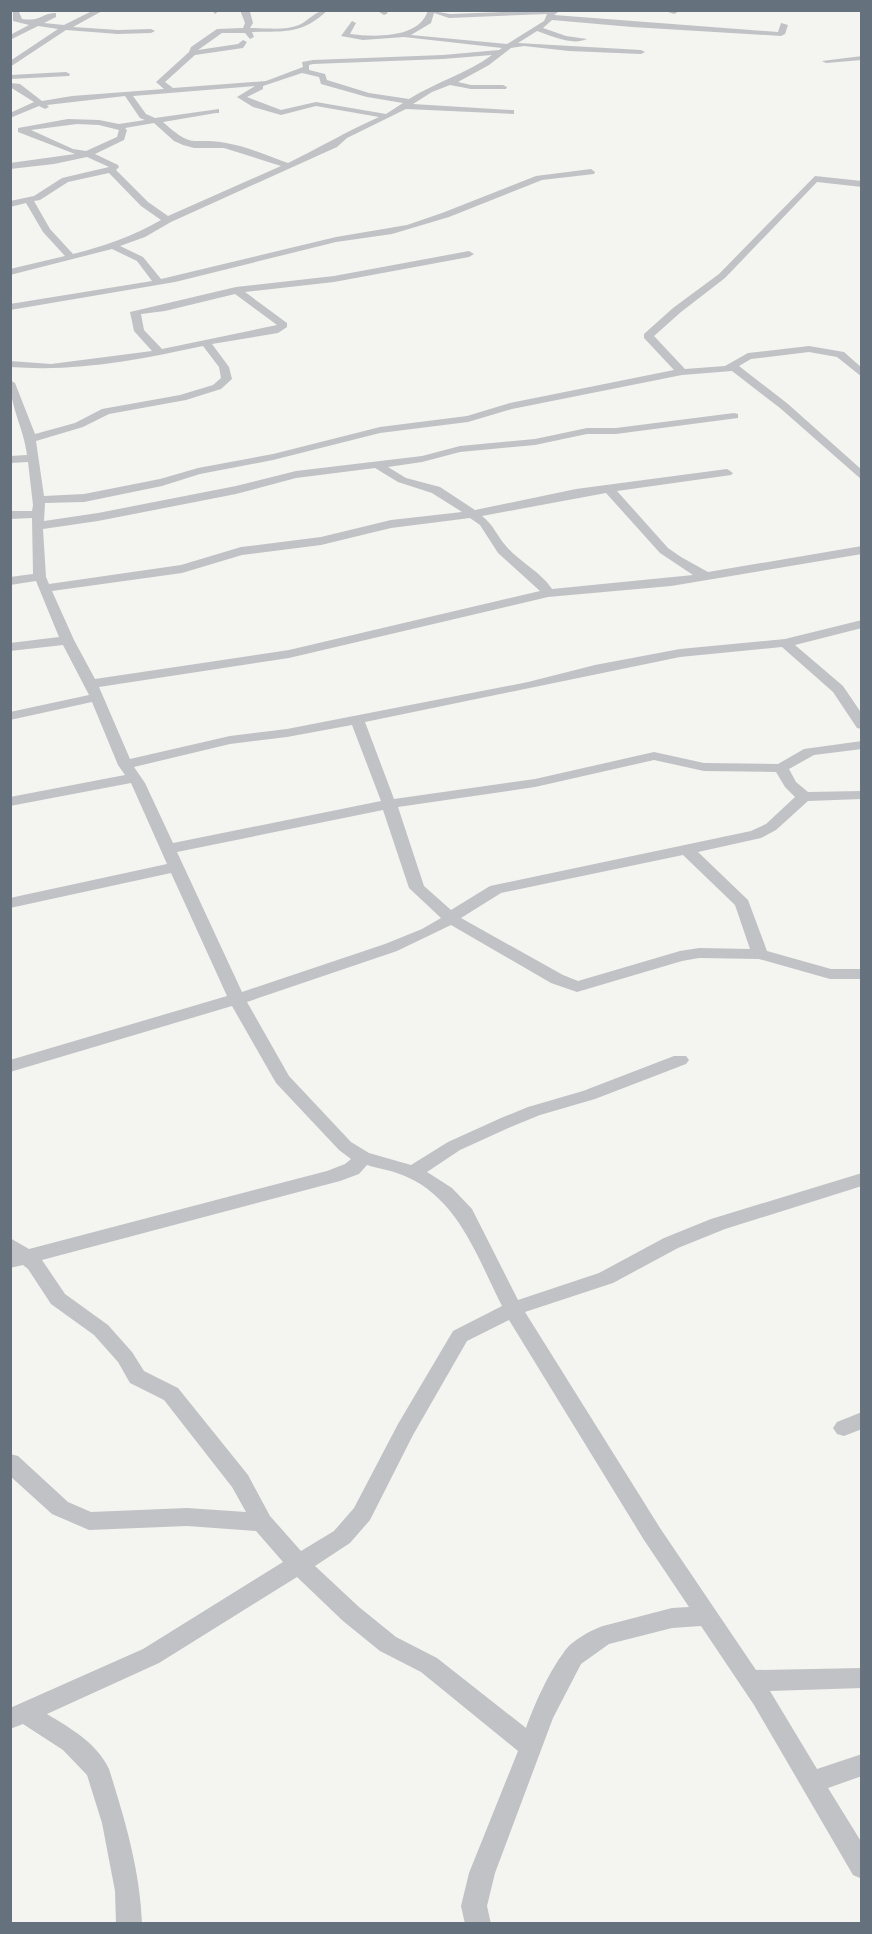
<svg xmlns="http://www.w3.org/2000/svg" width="872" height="1934" font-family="'PT Sans',sans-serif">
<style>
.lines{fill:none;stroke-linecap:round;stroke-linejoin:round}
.street{fill:#c0c2c5;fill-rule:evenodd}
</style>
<rect width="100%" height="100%" fill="#f4f4f1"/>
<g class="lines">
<g class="street">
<path d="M94,10h10l-31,17 45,3 33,-1 4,2 -4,2 -33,1 -52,-4 -56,37v-6l48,-32 -20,-3 -28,14v-5l19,-10 -16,-4v-9h6l3,7c20,3 19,-6 34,-6v4l-12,6 20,2z"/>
<polygon points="212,10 220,10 215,14"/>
<path d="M240,10l10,2 3,11 -3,5c15,0 35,3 49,-3 11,-5 16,-15 29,-15 -27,25 -42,21 -76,22l2,5 -4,2 -5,-6h-23l-24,17 40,-6 5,-4 4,2 -4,6 -48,7 -30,27 8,6 93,-7 37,-14 -1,-5 11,-2 130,-5 56,-5 3,-2 -98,-11 -41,3 -22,-4 11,-15 4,2 -6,11c24,3 70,5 78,-24l22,4 111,-4 -7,5 224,17 3,-9 7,2 -3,9 -4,2 -149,-9 -80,-7 -9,8 23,8 21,3c-15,7 -35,-3 -50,-8l-19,12 123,7 4,2 -4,2 -72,-3 -45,-5 -13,2 -22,17 -31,17 13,3h32l4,2 -1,2h-35l-21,-4 -18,7 -19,12 98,6h3v4l-108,-5 -59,29 -10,9 -166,75 -26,15 -25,9 23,11 18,22 175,-42 71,-12 35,-12 94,-37 55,-7 4,3 -1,2 -52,6 -93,37 -57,17 -56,8 -161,40 -165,28v-6l142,-23 -15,-20 -25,-12 -102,26v-6l55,-13 -22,-24 -17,-29 -16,4v-6l24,-5 28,-18 47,-11 -22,-10 -33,7 -44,5v-6l65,-9 -57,-22v-4l50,-9 31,1 20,4 26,-4 -5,-2 -15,-22 -78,9 2,2 -4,2 -6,-3 -29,12v-5l24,-11 -24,-15v-4l10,1 22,17 30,-5 92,-7 -8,-7 33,-30 2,-5 26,-18 26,-1 2,-5zM434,13l15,5 98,-4 -3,7 -37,23 -96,-9 20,-12zM492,55c-26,19 -56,27 -83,44l-40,-6 -42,-13 -2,-6 -16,-4v-5l4,-1 130,-5zM302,73l17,4 2,7 46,13 36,6 -17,11 -70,-12 -35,8 -34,-13 16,-8v-3zM255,86l-18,11 16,10 28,8 35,-9 63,11c-32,14 -60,31 -91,46 -20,-7 -42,-17 -62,-20 -36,-6 -32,7 -63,-21l53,-9h3v-4l-64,9 -9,-4 -13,-18zM154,123l20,18 9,4 11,3h30l57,18 -113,50 -20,-14 -32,-32 3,-3 -1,-2 -23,-11 29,-14 3,-10 -2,-2zM77,124l22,1 20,5 -2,7 -31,14 -13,-2 -42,-19zM109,173l32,33 20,14c-28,16 -56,26 -88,34l-23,-25 -16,-28 6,-1 28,-18z"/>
<polygon points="376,10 385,10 388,13 384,15"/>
<polygon points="662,10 677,10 678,12 674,14"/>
<polygon points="862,56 862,60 826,63 822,61"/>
<polygon points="66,72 70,74 69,76 10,79 10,75"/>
<path d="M815,176l47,5v6l-45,-5 -92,96 -44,34 -27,24 31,33 40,-3 23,-13 61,-7 35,6 18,16v9l-25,-20 -28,-5 -58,7 -12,7 49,38 74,66v10l-82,-72 -48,-37 -50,4 -170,34 -44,13 -88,11 -107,27 -73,14 -38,12 -78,16 -39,1 -1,18 54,-8 138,-27 60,-15 126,-15 38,-10 75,-7 52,-11h29l118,-15 4,1v4l-122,16h-29l-52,11 -75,7 -38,10 -34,5 18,11 34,9 35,23 101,-21 151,-20 6,4 -2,2 -114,16 51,57 13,9 27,15 154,-26v8l-191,32 -123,11 -259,61 -190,29 31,72 100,-23 57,-7 241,-47 67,-17 85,-16 105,-10 77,-19v8l-67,17 48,41 19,28v15l-5,-1 -24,-36 -51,-45 -102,10 -315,65 29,77 141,-20 119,-27 50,11 74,1 26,-15 58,-8v8l-48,6 -25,14 7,13 12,10 54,-1v8l-54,2 -32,29 -15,8 -63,14 50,48 19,51 64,18h31v10h-32l-71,-20 -60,-1 -17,3 -105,31 -26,-9 -100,-58 -54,26 -150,51 42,74 62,66 18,11 42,12 37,-23 53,-24 27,-11 55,-16 91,-35h12l3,4 -3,4 -91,35 -55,16 -27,11 -53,24 -33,22 25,16 20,21 46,91 81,-27 65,-35 47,-19 151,-46v13l-137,43 -47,19 -65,35 -88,29 135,216 96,142 106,-2v20l-92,3 47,78 45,-15v22l-34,12 34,55v36l-9,-4 -99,-170 -53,-79 -29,2 -63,16 -28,20 -28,54 -58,155 -8,33 4,18h-26l-4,-18 8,-33 49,-122 -97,-79 -41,-21 -37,-30 -46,-44 -138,86 -112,51c23,14 50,29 62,55 16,51 31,101 33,155h-26l-1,-33 -13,-68 -15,-48 -24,-25 -40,-26 -13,5v-21l133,-59 140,-87 -27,-31 -69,-5 -98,4 -37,-16 -42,-38v-22l8,2 50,46 23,10 96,-4 59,4 -14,-25 -68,-87 -34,-17 -12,-21 -24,-27 -43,-31 -23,-35 -5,-4 -13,3v-30l19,11 298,-78 18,-7 6,-5 -12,-9 -63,-67 -44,-77 -222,66v-12l217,-64 -56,-123 -161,35v-10l157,-34 -36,-81 -121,23v-9l115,-22 -7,-10 -26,-63 -82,18v-8l79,-17 -26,-50 -53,6v-8l49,-6 -23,-56 -26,4v-8l23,-3 -1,-56 -22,1v-8h22l1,-6 -5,-43 -18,1v-7l17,-1c-3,-26 -17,-48 -17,-75l5,3 20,51 40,-11 27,-14 78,-14 33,-10 8,-7 -2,-11 -16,-21c-66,14 -124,26 -193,21v-6l41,3 101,-13 -18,-20 -4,-19 106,-25 98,-11 135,-25 5,3 -5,3 -135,25 -89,10 42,31v4l-9,6 -66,11 17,23 3,12 -11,10 -35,11 -77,14 -26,13 -47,14 8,55 40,-2 76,-15 38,-11 75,-14 107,-27 87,-11 43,-13 164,-33 -30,-32v-4l29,-26 46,-34zM235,294l42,31 -115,24 -18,-19 -3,-16 24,-3zM375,468l23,14 34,11 30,19 -71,8 -70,17 -80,10 -60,18 -132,19 -3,-7 -3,-48 55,-8 138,-27 60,-16zM606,493l54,60 33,22 -141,14c-12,-18 -33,-27 -46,-43 -9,-10 -13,-22 -24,-30zM470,518l10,7 18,28 42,38 -251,59 -194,29 -21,-39 -22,-49 130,-18 60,-18 79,-10 70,-17zM352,725l29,76 -208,42 -28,-60 -11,-16 96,-23 57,-7zM654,760l50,11 72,1 9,15 10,10 -29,27 -15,7 -261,55 -39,24 -27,-24 -26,-79 137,-20zM383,810l26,78 32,30 -19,11 -37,15 -143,48 -65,-140zM683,855l52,50 15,44 -51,-1 -19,3 -102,30 -15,-6 -102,-57 40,-25zM367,1165c13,4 28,6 40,12 52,23 71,82 95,129l-49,25 -55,93 -44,84 -20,23 -33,20 -31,-35 -22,-41 -70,-87 -34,-17 -12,-19 -24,-27 -43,-31 -23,-34 298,-79 19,-7zM509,1320l135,220 45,67 -17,1 -69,18c-12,4 -32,15 -39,26 -15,20 -30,53 -38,76l-89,-70 -41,-21 -37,-30 -44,-41 35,-23 20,-23 43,-85 54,-94z"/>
<polygon points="862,1412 862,1429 844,1436 837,1434 833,1428 837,1422"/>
</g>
</g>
<rect width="872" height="1934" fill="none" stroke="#66717e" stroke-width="24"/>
</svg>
